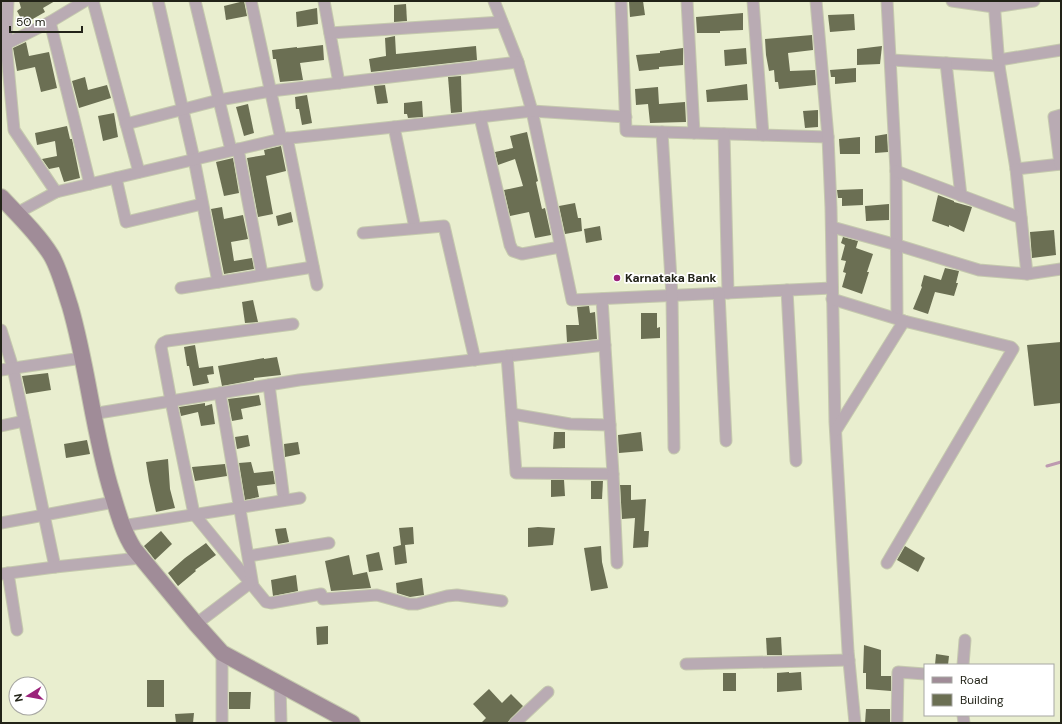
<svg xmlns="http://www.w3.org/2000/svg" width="1062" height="724" font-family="'DM Sans',sans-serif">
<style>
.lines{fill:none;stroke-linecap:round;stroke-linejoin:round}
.stream{stroke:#bd9ab0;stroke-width:3}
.building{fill:#6b6f53}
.street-casing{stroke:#c5c9ae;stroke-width:13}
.secondary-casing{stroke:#c5c9ae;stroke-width:18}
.street{stroke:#b9abb3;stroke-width:11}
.secondary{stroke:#a08c98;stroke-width:16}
.poi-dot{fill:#9b227b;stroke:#fff;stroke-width:1.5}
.labels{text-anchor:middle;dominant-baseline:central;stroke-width:3.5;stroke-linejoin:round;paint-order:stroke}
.poi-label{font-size:12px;font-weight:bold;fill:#222318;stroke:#fff;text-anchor:start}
</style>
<rect width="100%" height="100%" fill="#e9eecf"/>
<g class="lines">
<polyline class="stream" points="1047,466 1061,462"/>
</g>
<g class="building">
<polygon points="19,1 55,1 43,8 45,12 24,24 17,11 21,8"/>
<polygon points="244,1 247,16 226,20 224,6"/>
<polygon points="629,1 643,1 645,15 630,17"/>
<polygon points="406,4 407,21 394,22 394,5"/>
<polygon points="317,8 318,24 297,27 296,12"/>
<polygon points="743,13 743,30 720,31 720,33 697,33 696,17"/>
<polygon points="854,14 855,30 830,32 828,15"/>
<polygon points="812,35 813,50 788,53 790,71 815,70 816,85 779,89 778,82 775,82 774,70 769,71 766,55 765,39"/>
<polygon points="395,36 396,54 476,46 477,60 371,72 369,59 386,56 385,38"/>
<polygon points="26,42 29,56 49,52 57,88 41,92 35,67 17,71 13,48"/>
<polygon points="323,45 324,60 300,63 303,80 280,82 276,59 273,59 272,50 297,47 297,48"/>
<polygon points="882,46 880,64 857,65 857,49"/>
<polygon points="683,48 683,65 659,67 659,69 639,71 636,55 660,53 660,51"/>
<polygon points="746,48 747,64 725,66 724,50"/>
<polygon points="856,68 856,82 835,84 835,77 831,77 830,70"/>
<polygon points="461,76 462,112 451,113 448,77"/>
<polygon points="85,77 88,90 107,85 111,98 79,108 72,81"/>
<polygon points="747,84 748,100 707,102 706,90"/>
<polygon points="385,85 388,103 377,104 374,86"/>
<polygon points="658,87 659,104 685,102 686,122 650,123 648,104 636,105 635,89"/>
<polygon points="307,95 312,123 302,125 299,109 296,109 295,97"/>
<polygon points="422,101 423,117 408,118 407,114 404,114 404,103"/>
<polygon points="248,104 254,133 244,136 236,107"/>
<polygon points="818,110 818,127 805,128 803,111"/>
<polygon points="114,113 118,137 103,141 98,116"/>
<polygon points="67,126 70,139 72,139 80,178 64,182 59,167 49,169 42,159 57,156 55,141 37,145 35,133"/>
<polygon points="527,132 538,181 536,182 542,209 545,208 551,235 535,238 529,212 510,216 504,190 523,186 515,159 498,165 495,152 513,148 510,136"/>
<polygon points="887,134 888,152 875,153 875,136"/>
<polygon points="860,137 860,154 840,154 839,139"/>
<polygon points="281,146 286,171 266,176 273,214 258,217 247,158 265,155 264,150"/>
<polygon points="233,158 239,193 224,196 216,162"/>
<polygon points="863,189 863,205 842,206 842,198 838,198 837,190"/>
<polygon points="938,195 954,201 954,202 972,207 964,232 949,225 949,227 932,221"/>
<polygon points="575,203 578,218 581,218 582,231 565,234 559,206"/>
<polygon points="889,204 889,220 866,221 865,206"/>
<polygon points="222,207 224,219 243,215 248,239 231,242 234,261 252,258 254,269 224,274 211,209"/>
<polygon points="291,212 293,222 278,226 276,216"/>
<polygon points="600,226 602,240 586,243 584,229"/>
<polygon points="1054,230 1056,255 1032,258 1030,232"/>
<polygon points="843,237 858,241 856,248 873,254 867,272 869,272 862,294 842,287 846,273 843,272 846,261 841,260 845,245 841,243"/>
<polygon points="945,268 959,271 956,283 958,283 954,296 935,292 928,314 913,309 922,287 921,286 924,275 941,280"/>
<polygon points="253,300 258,322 245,323 242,302"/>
<polygon points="589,306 590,313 595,312 597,339 567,342 566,325 579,325 577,307"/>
<polygon points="641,313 657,313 657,328 660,327 660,338 641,339"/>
<polygon points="1061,342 1061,403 1034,406 1027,345"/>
<polygon points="195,345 199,368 213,366 214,374 207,375 209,383 193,386 189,366 187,366 184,347"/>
<polygon points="277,357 281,375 254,378 254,380 222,386 218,366 264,358 264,359"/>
<polygon points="48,373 51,390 26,394 22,376"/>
<polygon points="259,395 261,405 241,409 243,419 232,421 228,399"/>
<polygon points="205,403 205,406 212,404 215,424 201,426 198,412 181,416 179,407"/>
<polygon points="554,432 565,432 565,448 553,449"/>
<polygon points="641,432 643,451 619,453 618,435"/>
<polygon points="248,435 250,446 237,449 235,437"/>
<polygon points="87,440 90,454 66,458 64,444"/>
<polygon points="298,442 300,454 285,457 284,444"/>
<polygon points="168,459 170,489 175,508 156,512 149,481 146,462"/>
<polygon points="251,462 254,473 273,471 275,484 257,486 259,497 245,500 239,463"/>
<polygon points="225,464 227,476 195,481 192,467"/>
<polygon points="551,480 564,480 565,496 551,497"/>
<polygon points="591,481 603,481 602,499 591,499"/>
<polygon points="620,485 631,485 631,500 646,499 644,531 649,531 648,547 633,548 635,518 622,519"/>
<polygon points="413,527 414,544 405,545 407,563 395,565 393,547 401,545 399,528"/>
<polygon points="538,527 555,528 553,545 528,547 528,528"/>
<polygon points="286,528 289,542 278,544 275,529"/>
<polygon points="161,531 172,544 155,560 144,546"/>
<polygon points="206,543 216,555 195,570 196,571 178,586 168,573 185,558"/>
<polygon points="601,546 602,562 608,588 591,591 584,548"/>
<polygon points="905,546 925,558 918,572 897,560"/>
<polygon points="379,552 383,570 369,572 366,555"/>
<polygon points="349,555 353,575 367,572 371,588 331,591 325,561"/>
<polygon points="296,575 298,591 273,596 271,580"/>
<polygon points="422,578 424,595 410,597 397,593 396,583"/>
<polygon points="328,626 328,644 317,645 316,627"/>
<polygon points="781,637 782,655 767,655 766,638"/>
<polygon points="864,645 881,650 881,676 891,676 891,691 866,689 866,673 863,673"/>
<polygon points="936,654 949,656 948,665 935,665"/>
<polygon points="789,672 789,673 801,672 802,690 777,692 777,673"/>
<rect x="723" y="673" width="13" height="18"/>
<rect x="147" y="680" width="17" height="27"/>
<polygon points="489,689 502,703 511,694 523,706 507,723 481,723 486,718 473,704"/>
<polygon points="229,692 251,692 250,709 229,709"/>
<polygon points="866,709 890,709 890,723 865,723"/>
<polygon points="194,713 193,723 176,723 175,714"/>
</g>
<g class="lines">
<defs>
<g id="street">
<polyline points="8,1 6,44 14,130 56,192"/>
<polyline points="93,1 139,172"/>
<polyline points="158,1 194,159 218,282"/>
<polyline points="195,1 231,150"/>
<polyline points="251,1 281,139"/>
<polyline points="324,1 339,83"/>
<polyline points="494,1 518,62 532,111 572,300 832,288"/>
<polyline points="621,1 626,131 828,137"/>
<polyline points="687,1 694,133"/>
<polyline points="753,1 763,135"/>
<polyline points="816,1 828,137 831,208 835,422 848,651 855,723"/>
<polyline points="887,1 896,171 897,318"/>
<polyline points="952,1 994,7 1034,1"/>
<polyline points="994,1 999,66 1016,169 1061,164"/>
<polyline points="50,22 90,184"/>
<polyline points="330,33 502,22"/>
<polyline points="2,46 50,22 85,1"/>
<polyline points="891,60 999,66"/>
<polyline points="999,60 1061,50"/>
<polyline points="946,63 961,196"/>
<polyline points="480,117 510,245 513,251 522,254 560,247"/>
<polyline points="126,124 219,100 271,91 518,62"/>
<polyline points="394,127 415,228"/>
<polyline points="662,132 672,296 674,448"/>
<polyline points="724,134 728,293"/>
<polyline points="287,138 317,285"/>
<polyline points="238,149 262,274"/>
<polyline points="1060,164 1054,117 1061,115"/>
<polyline points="1016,169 1027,274"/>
<polyline points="896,171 1021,218"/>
<polyline points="116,178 126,222 202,204"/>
<polyline points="17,213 56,192 281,139 394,127 532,111 626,117"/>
<polyline points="832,227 897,245 979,270 1027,274 1061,269"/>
<polyline points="363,233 444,226 475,360"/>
<polyline points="181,288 313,267"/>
<polyline points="787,290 796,461"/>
<polyline points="719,293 726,441"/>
<polyline points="832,299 904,321 1011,347 1013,349 887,563"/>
<polyline points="293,324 167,341 163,343 161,347 171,401 194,514 266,602 271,603 321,594 323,599 377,595 409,604 417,604 447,596 457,595 502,601"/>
<polyline points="1,330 13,368 55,567 140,558"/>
<polyline points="507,356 605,345"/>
<polyline points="1,370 82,358"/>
<polyline points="269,385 284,500"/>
<polyline points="220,393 253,586"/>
<polyline points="92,414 299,380 507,356 516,473 613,474 602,299"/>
<polyline points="512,414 570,424 610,425"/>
<polyline points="1,426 24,421"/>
<polyline points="836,430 904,321"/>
<polyline points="613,474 617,563"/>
<polyline points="1,523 114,502"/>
<polyline points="122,526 300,498"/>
<polyline points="249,556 329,543"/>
<polyline points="8,573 17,630"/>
<polyline points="2,574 55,567"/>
<polyline points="196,624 250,583"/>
<polyline points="222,653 222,723"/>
<polyline points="686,664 849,660"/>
<polyline points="963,665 965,640"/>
<polyline points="280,684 281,723"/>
<polyline points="963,715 964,723"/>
<polyline points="515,723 548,692"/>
<polyline points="897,723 898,672 925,674"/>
</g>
<path id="secondary" d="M1,197c17,18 37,37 50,58 8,13 14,36 19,51 18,62 23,126 42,187 6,20 11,39 22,56l62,75 26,29 130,70"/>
</defs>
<use href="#street" class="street-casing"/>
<use href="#secondary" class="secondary-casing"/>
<use href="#street" class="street"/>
<use href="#secondary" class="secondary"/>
</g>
<circle class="poi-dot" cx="617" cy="278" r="4"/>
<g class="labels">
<g class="poi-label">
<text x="625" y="278">Karnataka Bank</text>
</g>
</g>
<rect width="1062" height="724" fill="none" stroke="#222318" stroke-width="4"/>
<rect x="924" y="664" width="130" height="52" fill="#ffffff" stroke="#a7a7a3"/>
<rect x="932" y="677" width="20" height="6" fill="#a08c98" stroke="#a7a7a3"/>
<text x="960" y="684" font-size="12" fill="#222318">Road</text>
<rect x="932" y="694" width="20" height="12" fill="#6b6f53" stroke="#a7a7a3"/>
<text x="960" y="704" font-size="12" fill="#222318">Building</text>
<g transform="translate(28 696) rotate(259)"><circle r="19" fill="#ffffff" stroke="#a7a7a3"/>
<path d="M0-3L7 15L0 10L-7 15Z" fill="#9b227b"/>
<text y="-6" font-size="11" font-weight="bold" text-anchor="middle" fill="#222318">N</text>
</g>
<path d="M10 26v6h72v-6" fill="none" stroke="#222318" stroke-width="2"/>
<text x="16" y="26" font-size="12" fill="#222318" stroke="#ffffff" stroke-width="3" paint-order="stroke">50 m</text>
</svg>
